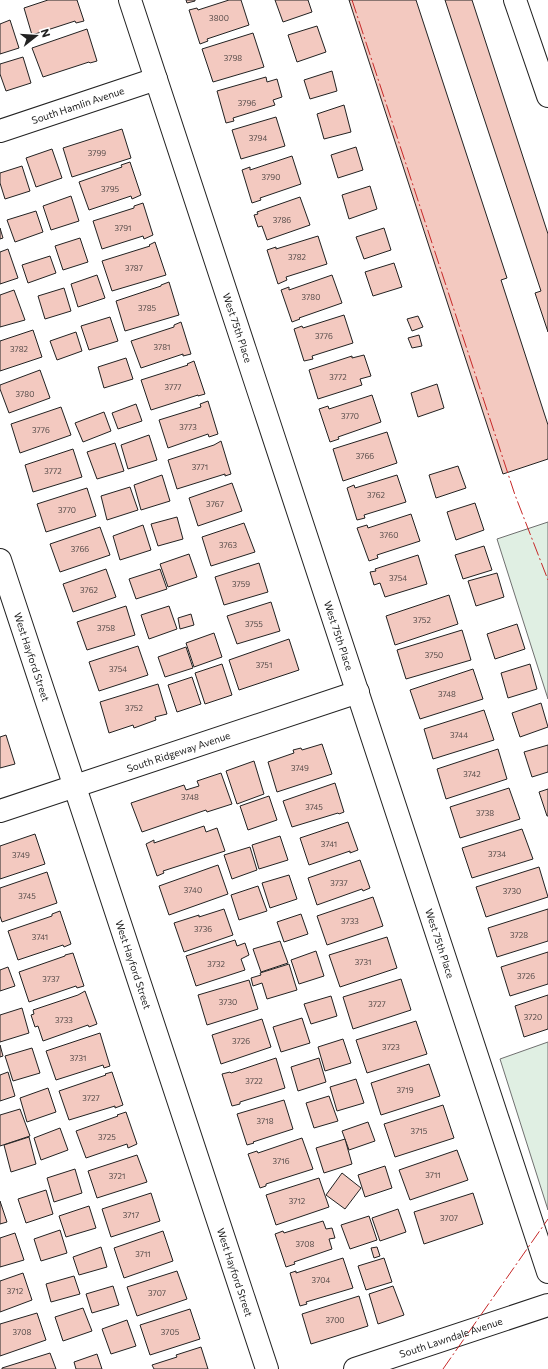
<svg xmlns="http://www.w3.org/2000/svg" width="548" height="1369" font-family="Commissioner,sans-serif">
<style>
.green{fill:#e0efe3;stroke:#6f6f6f}
.building{fill:#f3c9c0;stroke:#222}
.lines{fill:none;stroke-linecap:round;stroke-linejoin:round}
.minor-casing{stroke:#222;stroke-width:24}
.minor{stroke:#fff;stroke-width:22}
.power{stroke:#c62828;stroke-width:1;stroke-dasharray:14 3 2 3;stroke-linecap:butt}
.labels{text-anchor:middle;dominant-baseline:central;stroke-width:3;stroke-linejoin:round;paint-order:stroke}
.number-label{font-size:8px;fill:#564c4a}
.street-label{font-size:10px;fill:#222;stroke:#fff}
</style>
<rect width="100%" height="100%" fill="#fff"/>
<g class="green">
<polygon points="548,522 548,699 497,539"/>
<polygon points="548,1042 548,1210 500,1059"/>
</g>
<g class="building">
<polygon points="48,0 77,0 84,21 76,23 75,21 32,35 24,8"/>
<polygon points="186,0 195,0 195,1 187,3"/>
<polygon points="229,0 241,0 249,25 207,39 208,41 200,44 189,10 197,8 198,10"/>
<polygon points="275,0 308,0 312,12 283,22"/>
<polygon points="349,0 416,0 507,278 501,280 548,425 548,459 503,474"/>
<polygon points="445,0 472,0 548,234 548,332 535,293 541,291"/>
<polygon points="10,20 19,48 0,54 0,24"/>
<polygon points="317,26 326,52 297,62 288,35"/>
<polygon points="87,29 97,61 90,63 89,62 43,77 32,48"/>
<polygon points="253,33 264,67 213,82 202,49"/>
<polygon points="23,57 31,83 6,91 0,74 0,64"/>
<polygon points="332,71 337,91 310,99 304,80"/>
<polygon points="266,77 267,82 277,79 282,97 273,100 275,105 233,118 234,121 226,123 217,91"/>
<polygon points="344,105 351,132 324,139 317,114"/>
<polygon points="276,117 285,146 241,159 232,130"/>
<polygon points="122,129 131,158 72,177 63,148"/>
<polygon points="356,147 363,170 338,178 331,155"/>
<polygon points="52,149 62,178 36,187 26,158"/>
<polygon points="292,156 301,184 260,198 261,200 252,203 242,170 250,167 250,170"/>
<polygon points="130,162 141,195 132,199 131,196 89,210 79,182 122,167 121,165"/>
<polygon points="22,166 30,191 5,199 0,183 0,173"/>
<polygon points="370,186 377,209 349,219 342,195"/>
<polygon points="71,196 79,221 51,230 43,206"/>
<polygon points="300,197 310,225 267,240 262,226 258,227 254,215 258,214 257,212"/>
<polygon points="143,203 153,235 144,239 143,236 102,249 93,221 134,208 134,206"/>
<polygon points="36,211 43,232 15,242 7,220"/>
<polygon points="0,228 3,238 0,239"/>
<polygon points="384,228 391,250 364,259 356,237"/>
<polygon points="318,236 327,264 286,277 287,280 278,284 267,250 276,247 276,249"/>
<polygon points="80,238 88,262 63,270 55,246"/>
<polygon points="155,242 166,275 112,291 102,261 150,246 149,245"/>
<polygon points="8,249 18,278 0,284 0,252"/>
<polygon points="50,256 56,273 28,283 22,265"/>
<polygon points="394,263 402,287 373,296 365,272"/>
<polygon points="97,275 105,298 78,307 71,284"/>
<polygon points="332,275 342,303 299,318 300,319 292,322 281,290 289,287 289,290"/>
<polygon points="169,282 179,315 125,331 116,301 161,286 161,285"/>
<polygon points="64,288 71,311 45,319 38,296"/>
<polygon points="14,290 25,320 0,327 0,295"/>
<polygon points="344,315 353,343 312,356 313,359 304,361 294,329 302,326 303,328"/>
<polygon points="418,316 423,327 412,331 407,319"/>
<polygon points="110,317 118,341 89,350 81,326"/>
<polygon points="181,322 191,354 183,356 183,354 141,368 131,341 174,327 174,325"/>
<polygon points="33,330 42,357 0,371 0,341"/>
<polygon points="76,332 82,351 57,360 50,341"/>
<polygon points="419,335 422,346 412,348 408,338"/>
<polygon points="364,355 371,376 360,379 362,385 318,399 309,370 352,356 352,358"/>
<polygon points="126,358 133,379 104,388 98,367"/>
<polygon points="194,361 205,394 198,396 198,395 151,410 141,380 188,365 187,364"/>
<polygon points="40,370 50,398 9,413 0,389 0,385"/>
<polygon points="437,384 444,408 418,417 411,393"/>
<polygon points="372,395 381,422 338,437 339,439 330,442 319,409 328,406 329,409"/>
<polygon points="208,401 218,434 209,437 208,434 168,448 159,420 201,407 200,404"/>
<polygon points="136,404 142,421 118,429 112,413"/>
<polygon points="61,407 71,435 20,453 11,424"/>
<polygon points="104,412 111,431 83,442 75,423"/>
<polygon points="387,432 397,463 343,481 333,449"/>
<polygon points="149,435 157,460 128,469 121,445"/>
<polygon points="221,441 231,474 225,476 225,474 177,489 168,460 214,445"/>
<polygon points="115,443 124,471 97,479 87,452"/>
<polygon points="73,449 82,477 33,492 25,465"/>
<polygon points="458,466 466,488 436,498 429,475"/>
<polygon points="162,475 170,501 141,510 134,485"/>
<polygon points="397,475 406,502 364,515 365,518 357,520 347,488 354,485 355,488"/>
<polygon points="232,483 242,511 198,526 189,498"/>
<polygon points="130,487 138,510 107,520 101,496"/>
<polygon points="87,488 96,516 46,532 37,504"/>
<polygon points="475,503 484,530 456,540 447,512"/>
<polygon points="411,514 420,541 377,555 378,558 369,561 357,528 367,525 368,528"/>
<polygon points="177,517 183,539 158,546 151,524"/>
<polygon points="244,523 255,552 211,566 202,537"/>
<polygon points="143,525 151,550 120,560 113,536"/>
<polygon points="100,527 110,555 60,572 50,544"/>
<polygon points="484,546 492,570 463,579 455,555"/>
<polygon points="189,554 197,577 168,587 160,564"/>
<polygon points="418,555 427,584 385,597 380,583 374,585 370,572 376,571 375,569"/>
<polygon points="259,563 268,592 224,605 215,577"/>
<polygon points="106,569 116,597 73,612 63,584"/>
<polygon points="160,569 167,589 136,599 129,579"/>
<polygon points="497,573 504,597 476,606 468,581"/>
<polygon points="449,595 458,624 395,645 386,616"/>
<polygon points="271,602 280,631 237,644 227,616"/>
<polygon points="126,606 135,635 87,650 77,622"/>
<polygon points="169,606 177,629 149,639 141,615"/>
<polygon points="191,614 194,625 180,629 178,618"/>
<polygon points="517,624 525,649 495,659 487,634"/>
<polygon points="462,630 471,660 406,679 397,650"/>
<polygon points="214,633 222,657 194,667 186,643"/>
<polygon points="289,639 299,670 239,690 229,660"/>
<polygon points="138,646 148,675 99,691 89,662"/>
<polygon points="186,647 193,668 165,677 158,657"/>
<polygon points="222,664 232,695 205,704 195,673"/>
<polygon points="530,664 537,689 508,698 501,673"/>
<polygon points="473,669 483,699 420,719 410,690"/>
<polygon points="192,677 201,704 177,712 168,685"/>
<polygon points="158,684 167,714 155,717 156,720 134,728 133,725 109,733 100,702"/>
<polygon points="541,703 548,727 520,737 512,713"/>
<polygon points="484,710 494,740 433,759 424,729"/>
<polygon points="6,735 15,764 0,768 0,737"/>
<polygon points="322,744 332,774 277,792 268,762 294,753 293,750 301,748 302,750"/>
<polygon points="548,745 548,772 532,777 524,752"/>
<polygon points="498,749 507,779 446,799 437,769"/>
<polygon points="254,761 264,794 237,804 226,771"/>
<polygon points="221,773 232,804 207,812 206,810 142,832 131,803 184,785 186,790 199,786 197,781"/>
<polygon points="335,783 344,812 339,814 338,813 292,827 283,801"/>
<polygon points="509,788 520,819 460,838 450,807"/>
<polygon points="548,789 548,816 547,816 539,792"/>
<polygon points="269,796 277,820 248,830 240,806"/>
<polygon points="348,822 358,850 350,853 350,851 309,865 300,838"/>
<polygon points="204,826 206,832 217,828 225,851 163,871 164,873 157,876 146,844 154,840 154,843"/>
<polygon points="522,829 533,859 472,878 462,848"/>
<polygon points="35,834 45,864 0,879 0,846"/>
<polygon points="280,836 288,860 259,869 252,845"/>
<polygon points="250,847 257,870 232,879 224,855"/>
<polygon points="360,860 370,888 363,891 362,889 317,905 308,878"/>
<polygon points="218,865 228,894 169,915 159,886"/>
<polygon points="539,867 548,897 486,917 476,887"/>
<polygon points="47,872 57,903 2,922 0,916 0,888"/>
<polygon points="289,875 297,899 270,908 262,883"/>
<polygon points="258,886 267,911 239,920 231,895"/>
<polygon points="373,897 383,926 327,945 317,916"/>
<polygon points="224,909 233,935 184,952 174,923 199,915 199,917"/>
<polygon points="548,909 548,941 497,957 488,928"/>
<polygon points="60,911 71,944 64,947 63,945 18,960 8,931 52,916 52,914"/>
<polygon points="301,914 308,934 284,942 277,922"/>
<polygon points="387,937 397,968 340,987 329,955"/>
<polygon points="235,940 237,946 245,943 249,955 241,959 245,970 196,986 186,956"/>
<polygon points="280,941 288,963 261,972 253,949"/>
<polygon points="316,951 324,976 299,984 291,960"/>
<polygon points="548,952 548,984 510,996 501,967"/>
<polygon points="73,953 84,986 77,988 76,986 29,1002 19,972 65,956 65,955"/>
<polygon points="289,964 297,990 267,999 262,983 253,986 251,978 261,975 260,973"/>
<polygon points="8,967 15,986 0,991 0,970"/>
<polygon points="401,979 411,1010 353,1029 343,997"/>
<polygon points="249,980 258,1009 207,1025 198,995"/>
<polygon points="85,991 97,1024 89,1027 88,1025 43,1041 38,1026 35,1027 31,1015 34,1014 33,1010 78,995"/>
<polygon points="548,995 548,1029 524,1037 515,1006"/>
<polygon points="331,996 337,1016 311,1024 304,1004"/>
<polygon points="22,1008 29,1033 0,1042 0,1015"/>
<polygon points="302,1018 310,1043 281,1052 273,1027"/>
<polygon points="262,1019 271,1047 221,1064 212,1035"/>
<polygon points="416,1021 427,1054 367,1073 356,1040"/>
<polygon points="100,1033 110,1066 104,1068 103,1065 56,1080 46,1051"/>
<polygon points="343,1039 351,1063 325,1071 318,1047"/>
<polygon points="0,1045 3,1056 0,1057"/>
<polygon points="32,1048 40,1073 13,1081 5,1056"/>
<polygon points="276,1058 285,1088 240,1102 240,1104 232,1106 222,1074 230,1072 231,1073"/>
<polygon points="319,1058 326,1082 298,1091 291,1067"/>
<polygon points="429,1064 440,1096 381,1115 371,1083"/>
<polygon points="8,1072 15,1096 0,1101 0,1075"/>
<polygon points="112,1072 123,1105 115,1108 115,1106 69,1120 59,1091 106,1075 105,1074"/>
<polygon points="356,1079 364,1103 337,1111 330,1087"/>
<polygon points="48,1088 56,1112 27,1122 20,1098"/>
<polygon points="329,1096 338,1121 314,1128 306,1103"/>
<polygon points="284,1100 293,1129 253,1142 254,1143 247,1145 237,1114"/>
<polygon points="443,1105 454,1138 395,1157 384,1124"/>
<polygon points="20,1109 30,1136 0,1146 0,1115"/>
<polygon points="126,1112 137,1144 128,1148 127,1144 86,1158 76,1131 118,1116 117,1115"/>
<polygon points="368,1122 375,1141 349,1150 342,1131"/>
<polygon points="60,1128 68,1150 41,1160 34,1138"/>
<polygon points="29,1137 36,1164 11,1172 4,1145"/>
<polygon points="302,1138 313,1169 266,1184 266,1186 260,1188 248,1154 257,1151 258,1153"/>
<polygon points="345,1139 352,1164 324,1173 316,1148"/>
<polygon points="457,1150 468,1180 410,1200 399,1170"/>
<polygon points="137,1155 147,1182 97,1198 88,1171"/>
<polygon points="385,1166 392,1188 365,1197 358,1175"/>
<polygon points="75,1169 82,1193 54,1202 47,1178"/>
<polygon points="342,1173 361,1188 345,1209 326,1195"/>
<polygon points="319,1178 329,1207 276,1225 266,1195"/>
<polygon points="46,1190 53,1214 26,1223 18,1199"/>
<polygon points="151,1193 160,1221 111,1237 102,1209"/>
<polygon points="473,1193 483,1224 424,1244 414,1212"/>
<polygon points="0,1201 7,1222 0,1224"/>
<polygon points="89,1206 96,1228 66,1237 59,1216"/>
<polygon points="398,1209 406,1232 380,1241 372,1218"/>
<polygon points="369,1216 377,1240 350,1249 341,1225"/>
<polygon points="323,1221 326,1229 332,1228 335,1238 329,1239 332,1249 294,1262 295,1264 286,1267 275,1234 283,1231 284,1233"/>
<polygon points="60,1230 67,1253 41,1261 34,1239"/>
<polygon points="163,1231 173,1261 124,1278 114,1248"/>
<polygon points="15,1233 24,1260 0,1267 0,1238"/>
<polygon points="101,1247 107,1267 79,1275 73,1257"/>
<polygon points="377,1247 380,1256 374,1258 371,1248"/>
<polygon points="343,1258 353,1288 306,1302 307,1304 300,1306 290,1273 296,1271 296,1273"/>
<polygon points="384,1258 392,1282 366,1290 358,1266"/>
<polygon points="177,1271 187,1299 137,1316 127,1287"/>
<polygon points="23,1273 32,1300 0,1312 0,1281"/>
<polygon points="74,1276 80,1294 51,1302 46,1284"/>
<polygon points="113,1286 119,1305 92,1313 86,1294"/>
<polygon points="393,1286 404,1315 378,1324 369,1294"/>
<polygon points="359,1296 368,1326 311,1344 302,1314"/>
<polygon points="83,1308 92,1331 63,1341 55,1317"/>
<polygon points="190,1309 200,1339 150,1355 140,1325"/>
<polygon points="37,1313 46,1340 0,1356 0,1324"/>
<polygon points="127,1320 136,1346 111,1354 102,1329"/>
<polygon points="201,1347 208,1369 154,1369 152,1365 177,1357 176,1355"/>
<polygon points="50,1353 56,1369 2,1369 2,1368"/>
<polygon points="97,1354 102,1369 76,1369 74,1362"/>
</g>
<g class="lines">
<defs>
<g id="minor">
<path id="s1" d="M130,0l418,1272"/>
<polyline points="515,0 548,96"/>
<path id="s2" d="M0,131l156,-52"/>
<path id="s3" d="M0,560l267,809"/>
<path id="s4" d="M0,811l358,-119"/>
<path id="s5" d="M355,1369l193,-64"/>
</g>
</defs>
<use href="#minor" class="minor-casing"/>
<use href="#minor" class="minor"/>
<g class="power">
<polyline points="352,0 515,495 548,580"/>
<polyline points="443,1369 548,1219"/>
</g>
</g>
<g class="labels">
<g class="number-label">
<text x="219" y="18">3800</text>
<text x="233" y="58">3798</text>
<text x="247" y="103">3796</text>
<text x="258" y="138">3794</text>
<text x="97" y="153">3799</text>
<text x="271" y="177">3790</text>
<text x="110" y="189">3795</text>
<text x="282" y="220">3786</text>
<text x="123" y="228">3791</text>
<text x="297" y="257">3782</text>
<text x="134" y="268">3787</text>
<text x="311" y="297">3780</text>
<text x="147" y="308">3785</text>
<text x="324" y="336">3776</text>
<text x="162" y="347">3781</text>
<text x="19" y="349">3782</text>
<text x="338" y="377">3772</text>
<text x="173" y="387">3777</text>
<text x="25" y="394">3780</text>
<text x="350" y="416">3770</text>
<text x="188" y="427">3773</text>
<text x="41" y="430">3776</text>
<text x="365" y="456">3766</text>
<text x="200" y="467">3771</text>
<text x="53" y="471">3772</text>
<text x="376" y="495">3762</text>
<text x="215" y="504">3767</text>
<text x="67" y="510">3770</text>
<text x="389" y="535">3760</text>
<text x="228" y="545">3763</text>
<text x="80" y="549">3766</text>
<text x="398" y="578">3754</text>
<text x="241" y="584">3759</text>
<text x="89" y="590">3762</text>
<text x="422" y="620">3752</text>
<text x="254" y="624">3755</text>
<text x="106" y="628">3758</text>
<text x="434" y="655">3750</text>
<text x="264" y="665">3751</text>
<text x="118" y="669">3754</text>
<text x="447" y="694">3748</text>
<text x="134" y="708">3752</text>
<text x="459" y="735">3744</text>
<text x="300" y="768">3749</text>
<text x="472" y="774">3742</text>
<text x="190" y="797">3748</text>
<text x="314" y="807">3745</text>
<text x="485" y="813">3738</text>
<text x="329" y="844">3741</text>
<text x="497" y="854">3734</text>
<text x="21" y="855">3749</text>
<text x="339" y="883">3737</text>
<text x="193" y="890">3740</text>
<text x="512" y="891">3730</text>
<text x="27" y="896">3745</text>
<text x="350" y="921">3733</text>
<text x="203" y="929">3736</text>
<text x="519" y="935">3728</text>
<text x="40" y="937">3741</text>
<text x="363" y="962">3731</text>
<text x="216" y="964">3732</text>
<text x="526" y="976">3726</text>
<text x="51" y="979">3737</text>
<text x="228" y="1002">3730</text>
<text x="377" y="1004">3727</text>
<text x="533" y="1017">3720</text>
<text x="64" y="1020">3733</text>
<text x="241" y="1041">3726</text>
<text x="391" y="1047">3723</text>
<text x="78" y="1058">3731</text>
<text x="254" y="1081">3722</text>
<text x="405" y="1090">3719</text>
<text x="91" y="1098">3727</text>
<text x="265" y="1121">3718</text>
<text x="419" y="1131">3715</text>
<text x="107" y="1137">3725</text>
<text x="281" y="1161">3716</text>
<text x="433" y="1175">3711</text>
<text x="117" y="1176">3721</text>
<text x="297" y="1201">3712</text>
<text x="131" y="1215">3717</text>
<text x="449" y="1218">3707</text>
<text x="305" y="1244">3708</text>
<text x="143" y="1254">3711</text>
<text x="321" y="1280">3704</text>
<text x="15" y="1291">3712</text>
<text x="157" y="1293">3707</text>
<text x="335" y="1320">3700</text>
<text x="22" y="1332">3708</text>
<text x="170" y="1332">3705</text>
</g>
<g class="street-label">
<text stroke="none"><textPath href="#s2" startOffset="82">South Hamlin Avenue</textPath></text>
<text stroke="none"><textPath href="#s1" startOffset="345">West 75th Place</textPath></text>
<text stroke="none"><textPath href="#s1" startOffset="669">West 75th Place</textPath></text>
<text stroke="none"><textPath href="#s3" startOffset="102">West Hayford Street</textPath></text>
<text stroke="none"><textPath href="#s4" startOffset="188">South Ridgeway Avenue</textPath></text>
<text stroke="none"><textPath href="#s1" startOffset="993">West 75th Place</textPath></text>
<text stroke="none"><textPath href="#s3" startOffset="426">West Hayford Street</textPath></text>
<text stroke="none"><textPath href="#s3" startOffset="750">West Hayford Street</textPath></text>
<text stroke="none"><textPath href="#s5" startOffset="101">South Lawndale Avenue</textPath></text>
</g>
</g>
<g transform="translate(36 36) rotate(73)" stroke="#ffffff" stroke-width="3" paint-order="stroke">
<path d="M0-3L7 15L0 10L-7 15Z" fill="#222222"/>
<text y="-6" font-size="11" font-weight="bold" text-anchor="middle" fill="#222222">N</text>
</g>
</svg>
